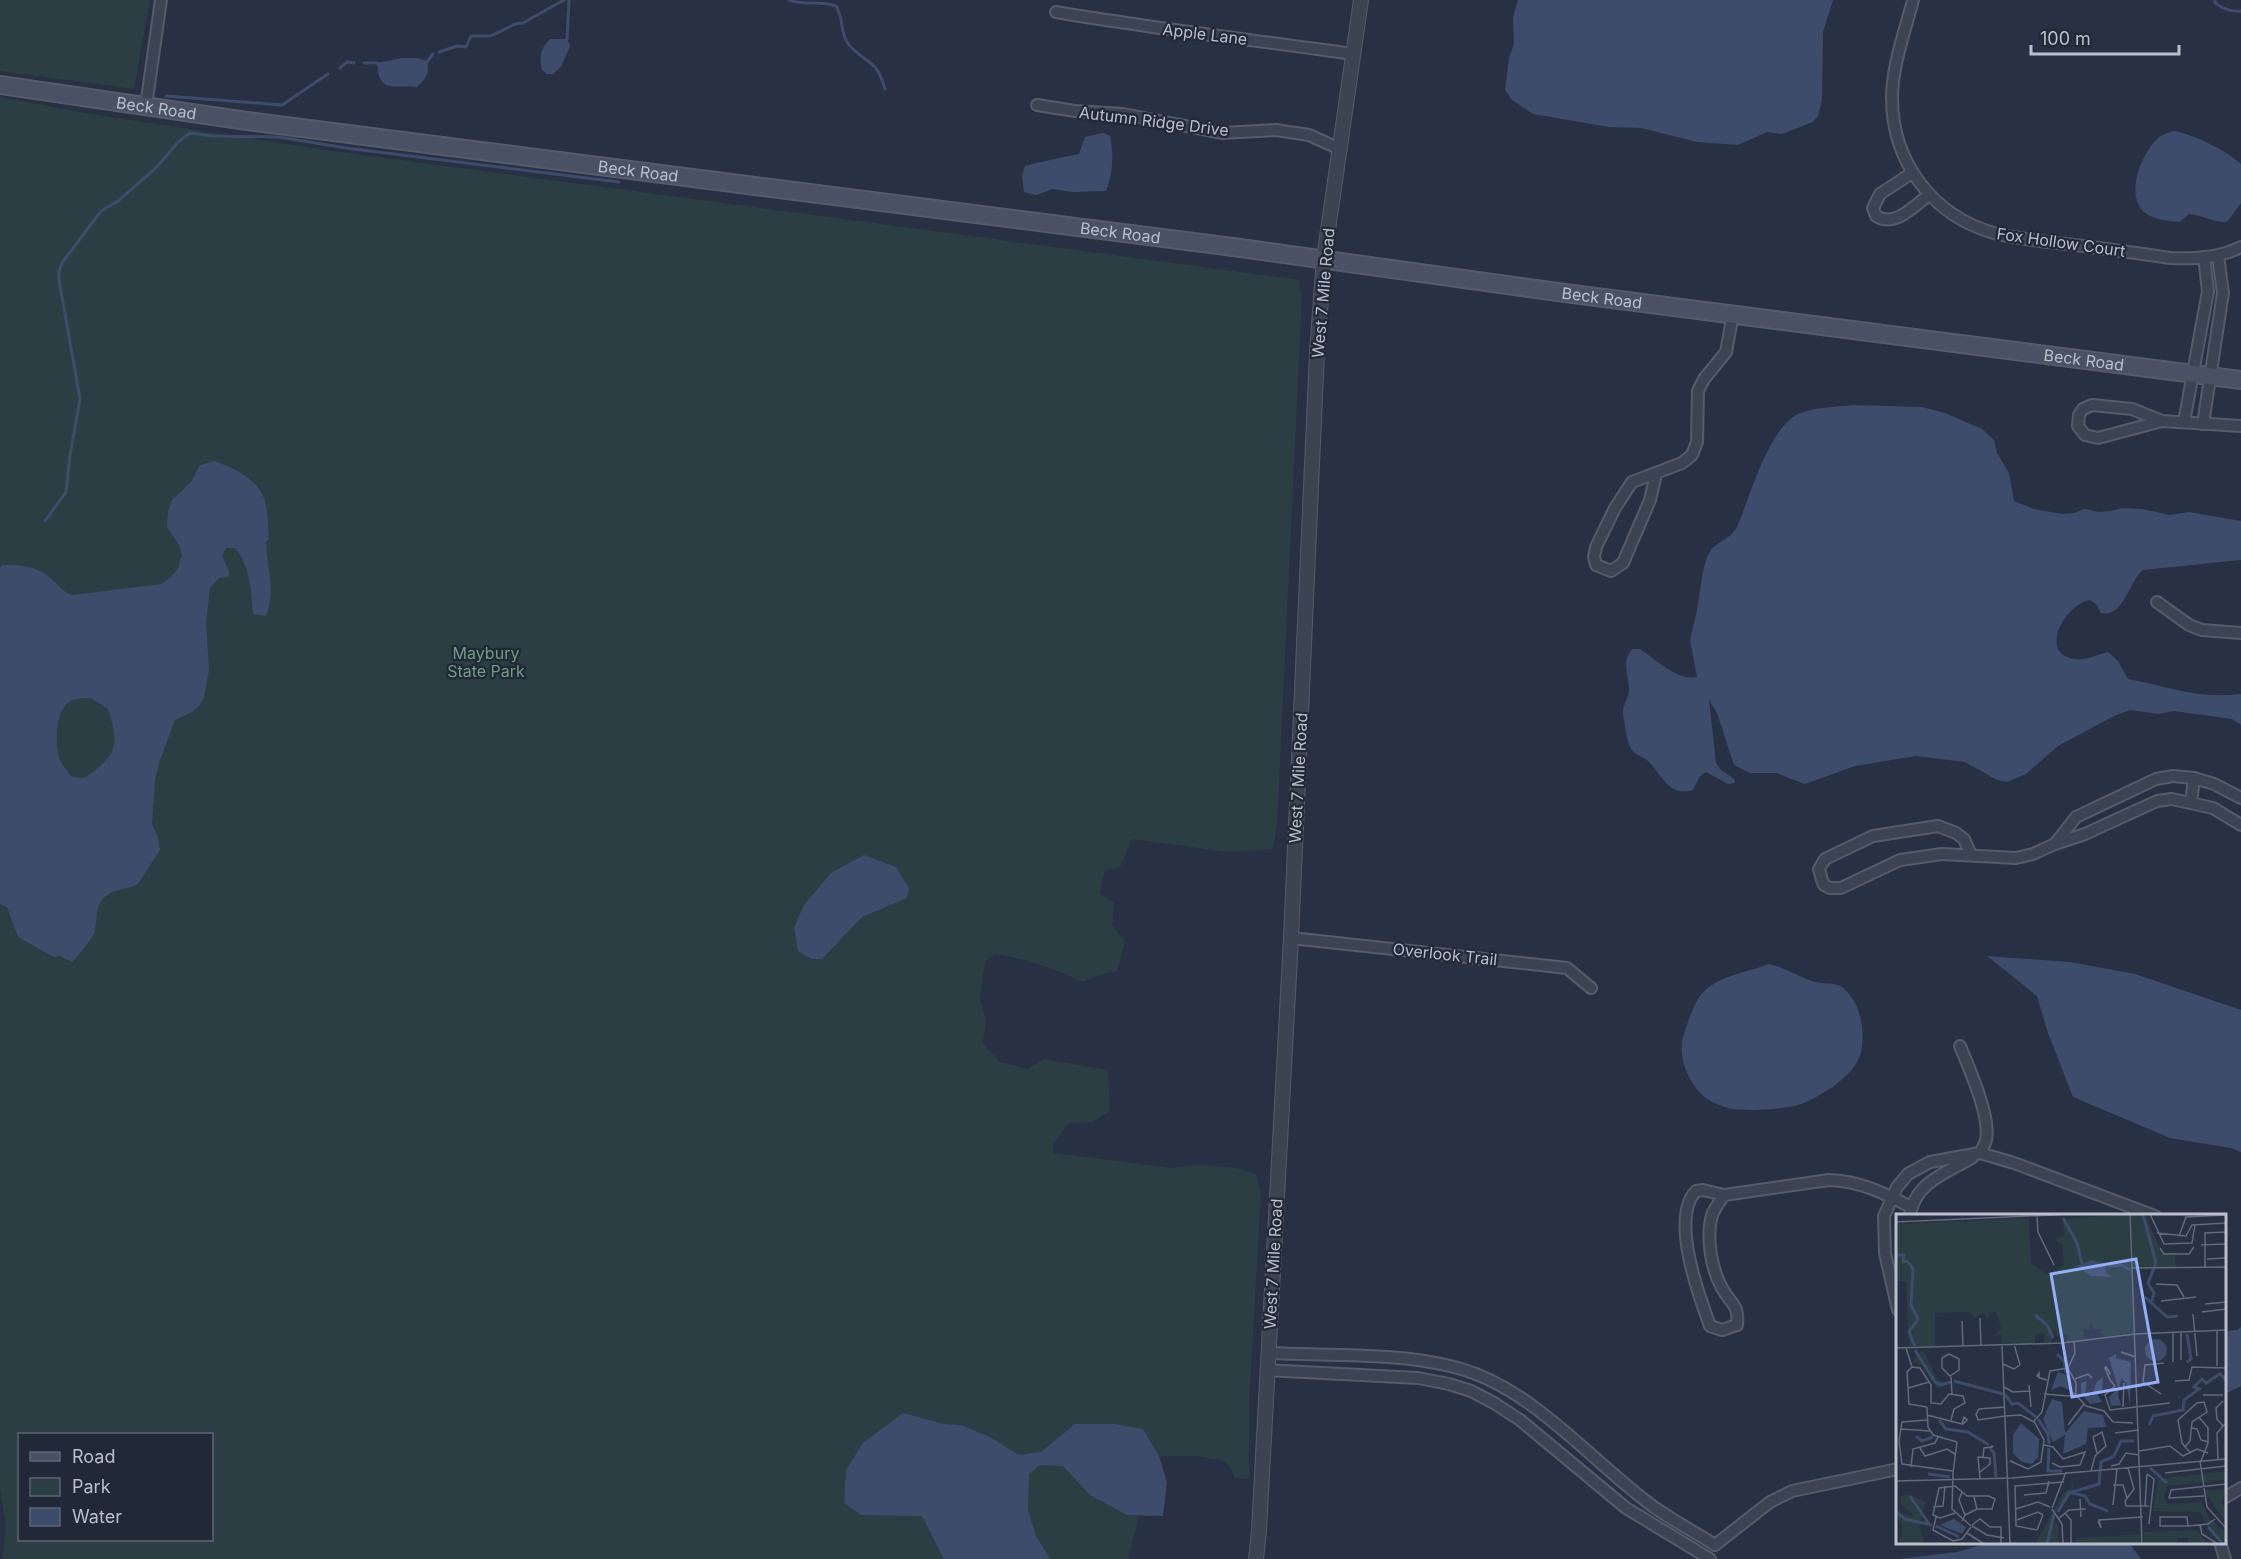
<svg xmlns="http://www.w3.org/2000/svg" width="2241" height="1559" font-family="Inter,sans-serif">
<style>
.green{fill:#2a3e44;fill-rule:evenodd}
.water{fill:#3e4c6b;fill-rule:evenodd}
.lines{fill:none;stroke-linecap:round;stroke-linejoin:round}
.stream{stroke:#3e4c6b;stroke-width:3}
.minor-casing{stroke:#555b6a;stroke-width:14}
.tertiary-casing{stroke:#555b6a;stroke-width:16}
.secondary-casing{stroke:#555b6a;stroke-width:20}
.minor{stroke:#3c4353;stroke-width:10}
.tertiary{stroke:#3c4353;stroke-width:14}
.secondary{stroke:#4a5165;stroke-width:16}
.labels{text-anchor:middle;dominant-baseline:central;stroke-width:4.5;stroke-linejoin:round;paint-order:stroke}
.street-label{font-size:16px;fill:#babfcc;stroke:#212838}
.park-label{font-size:16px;fill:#719d80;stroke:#212838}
.inset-river{fill:none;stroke:#3e4c6b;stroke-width:3}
.inset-road{fill:none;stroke:#62697a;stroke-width:1.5}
.view{fill:#94aff6;fill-opacity:0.15;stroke:#94aff6;stroke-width:3}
.inset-edge{fill:none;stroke:#babfcc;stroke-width:3}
</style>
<rect width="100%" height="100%" fill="#283043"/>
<g class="green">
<polygon points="0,0 150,0 134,89 0,71"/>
<path d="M0,97l91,17 228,35 981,131 -1,9 3,6 -25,531 -4,23 -45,3 -96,-13 -12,29 -15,2 -5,24 14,9 -2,21 13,18 -8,29 -18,4 -16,7c-28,-13 -58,-24 -89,-28l-9,8 -5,38 6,19 -3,24 17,19 28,7 16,-10 64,11 2,41 -17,11 -24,1 -16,21 1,9 117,15 28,-3 37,3 20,6 5,18 -12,212v75l-14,-1 -9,-17 -30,-5h-37l-14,-23 -18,82 12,1 -11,43h-1126l4,-31 -6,-40zM20,1434h192v106h-192z"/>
</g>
<g class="water">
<polygon points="1518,0 1833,0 1823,32 1822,100 1818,116 1813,122 1782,134 1767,132 1738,145 1697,142 1641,128 1609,127 1533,114 1512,100 1505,90 1509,58 1514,44 1513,17"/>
<path d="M550,39h17l3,7 -9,21 -8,7h-6l-5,-4c-3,-13 -2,-21 8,-31z"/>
<path d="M402,58h15l10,3c3,12 -1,18 -10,26 -23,-3 -38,8 -40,-24z"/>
<path d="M2174,131c21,4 50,18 67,33v39l-14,19c-15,0 -24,-7 -38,-8l-9,8c-10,-1 -27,-2 -36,-10 -19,-18 -3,-57 13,-73 4,-4 11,-6 17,-8z"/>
<path d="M1103,133l7,3c4,19 3,37 -4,55l-34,1 -19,-3 -17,6 -12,-3 -2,-16 3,-10c18,-5 35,-8 54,-12l6,-17z"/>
<path d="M1853,405l69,2 23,6 37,16 12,11 3,13 12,20 5,28 20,8 28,5 12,-1 11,-4 13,3 13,-1 11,-3 21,1 26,6 20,-3 52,9v39l-98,10c-14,11 -19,48 -42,43l-5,-9 -6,-4c-25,4 -53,54 -15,59 11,2 23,-5 33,-7l10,9 10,18c43,8 66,20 113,15v31l-9,-6 -58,-8 -16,3 -28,-4 -16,6 -56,30 -32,28 -19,8 -10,-2 -32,-18 -49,-6 -61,10 -50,18 -29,-11h-26l-16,-8 -17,-52 -8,-13 7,63 5,7 13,9 1,4 -7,1 -22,-12 -6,4 -7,14c-24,8 -31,-16 -46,-30 -5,-4 -11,-4 -15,-10 -6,-10 -7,-25 -9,-36 -1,-9 7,-17 6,-27 -1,-13 -8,-27 4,-38h7c15,10 39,33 57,28l-7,-37 7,-30 6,-39 4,-14 5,-9 19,-13 6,-8c13,-30 31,-98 61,-113 17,-7 37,-7 55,-9z"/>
<path d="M215,461c19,8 43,17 50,40 3,12 3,26 4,38l-3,3c1,25 10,50 0,74l-13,-2c-2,-24 -2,-47 -18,-66h-9l-4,7 7,16v6l-10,1 -9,10 -4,34 3,48 -5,27 -5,9 -7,6 -17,8 -16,43 -4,16 -3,45 6,14 2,12 -22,34c-11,6 -25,4 -35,15 -8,9 -6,21 -8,32 -1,6 -18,26 -23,31l-12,-6 -6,1 -36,-20 -11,-30 -7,-3v-336l2,-3c15,-1 35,1 47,12 9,7 13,15 24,18l89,-11 10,-8 5,-6 5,-15 -3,-10 -12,-18 1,-15 4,-12 19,-18 9,-17zM83,698h8l17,11c12,38 9,45 -23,69l-13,-1c-5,-6 -11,-12 -13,-20 -4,-15 -4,-45 10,-55 4,-3 9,-3 14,-4z"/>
<polygon points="864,855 896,867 909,888 907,898 862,917 822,959 812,959 798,951 794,927 804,905 831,873"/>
<polygon points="1987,956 2070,962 2135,974 2241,1010 2241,1152 2231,1148 2170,1138 2073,1097 2048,1033 2037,996"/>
<path d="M1769,964c17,4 30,13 46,18 8,2 20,0 27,5 12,10 18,24 20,39 1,9 1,24 -3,32 -8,19 -36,37 -55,45 -17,7 -54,8 -72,6 -6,-1 -12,-4 -17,-6 -21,-8 -36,-39 -33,-60 2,-12 11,-37 18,-47 16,-21 47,-23 69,-32z"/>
<polygon points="2241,1327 2241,1386 2225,1394 2225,1331 2237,1330"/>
<polygon points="903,1413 944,1424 961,1425 990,1437 1019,1455 1041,1452 1075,1424 1114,1424 1143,1429 1159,1456 1167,1482 1163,1516 1127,1515 1090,1495 1063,1466 1040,1465 1029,1474 1028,1510 1036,1536 1050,1559 944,1559 922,1516 861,1515 844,1503 846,1470 863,1443"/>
<polygon points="1989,1543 2129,1543 2141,1559 1899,1559 1957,1552"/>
</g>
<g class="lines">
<g class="stream">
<path d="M789,0c15,6 32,0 47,6 8,13 4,25 11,36 7,11 19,16 28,25 5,6 8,15 10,22"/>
<path d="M2215,0v3c7,5 17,9 26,8"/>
<polyline points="567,39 569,0"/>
<polyline points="439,52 457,46 466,47 471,36 491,36 515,24 523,23 564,0"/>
<polyline points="364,63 377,63 379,66"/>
<polyline points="426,63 433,54"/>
<polyline points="340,68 347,62 354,63"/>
<polyline points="166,96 282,105 328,74"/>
<polyline points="45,521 66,492 70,455 80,399 59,280 59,271 62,263 101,211 118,201 157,167 178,142 190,133 213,136 279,137 346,148 619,182"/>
</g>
<defs>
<g id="minor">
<path d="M1913,0c-8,31 -21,66 -21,98 0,64 41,118 102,135 23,6 48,8 72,11 35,4 70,9 104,14 25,1 49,0 71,-11"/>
<path d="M1056,12c99,17 198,28 297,42"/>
<polyline points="1037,105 1075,111 1123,114 1222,133 1276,130 1309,135 1340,149"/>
<polyline points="146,106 161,0"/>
<path d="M1912,173l-32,21 -7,14 3,8c19,12 38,-10 53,-21"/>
<polyline points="2162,421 2098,438 2085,435 2078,426 2079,415 2083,409 2092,405 2132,409 2162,421 2241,426"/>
<polyline points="2184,422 2208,291 2204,257"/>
<polyline points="2203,424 2223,293 2218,256"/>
<polyline points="1656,474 1650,500 1623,563 1611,571 1596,565 1594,557 1596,547 1615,508 1632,482 1682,463 1692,455 1697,442 1698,391 1704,379 1726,352 1733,314"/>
<polyline points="2157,602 2189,625 2202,630 2241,633"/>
<polyline points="2191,803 2194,778"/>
<polyline points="2055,844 2076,817 2156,779 2173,776 2194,778 2214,784 2241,798"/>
<polyline points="1971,855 1964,839 1956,833 1938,826 1873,836 1825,859 1819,869 1822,880 1824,885 1830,888 1841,888 1900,860 1942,854 2016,858 2033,854 2055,844 2085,834 2157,801 2172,799 2213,808 2241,825"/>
<polyline points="1291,938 1567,968 1591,988"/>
<path d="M1960,1046c9,22 31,71 26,94 -1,4 -4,9 -6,13"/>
<path d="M1724,1195c-4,6 -9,13 -12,20 -6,21 -1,54 10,73 9,17 17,15 15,37l-15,5 -12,-4c-11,-30 -40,-108 -14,-135l7,-1 21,5 105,-15c31,1 55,13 82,27"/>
<path d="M1910,1216c4,-33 37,-44 62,-58"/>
<polyline points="1898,1310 1885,1253 1884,1216 1897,1187 1908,1174 1930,1162 1980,1153 2014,1163 2155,1216"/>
<path d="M1268,1353c62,3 130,-1 190,15 73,20 129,88 188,133 21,17 46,29 69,44"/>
<polyline points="1267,1370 1418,1378 1449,1384 1471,1391 1494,1403 1520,1420 1626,1508 1710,1559"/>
<polyline points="2224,1498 2241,1488"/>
<polyline points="2220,1542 2225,1559"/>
<polyline points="1715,1545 1770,1502 1792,1491 1898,1469"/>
</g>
<polyline id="tertiary" points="1256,1559 1259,1530 1291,938 1317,352 1324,258 1361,0"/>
<g id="secondary">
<path id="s1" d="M0,85l247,36 986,126 332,46 676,87"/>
</g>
</defs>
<use href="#minor" class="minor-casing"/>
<use href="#tertiary" class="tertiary-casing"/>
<use href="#secondary" class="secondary-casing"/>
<use href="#minor" class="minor"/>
<use href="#tertiary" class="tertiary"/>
<use href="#secondary" class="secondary"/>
</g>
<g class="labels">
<g class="street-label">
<text transform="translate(1205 34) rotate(7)">Apple Lane</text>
<text stroke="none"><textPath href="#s1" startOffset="158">Beck Road</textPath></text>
<text transform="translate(1154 121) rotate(7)">Autumn Ridge Drive</text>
<text stroke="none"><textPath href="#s1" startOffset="644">Beck Road</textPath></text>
<text stroke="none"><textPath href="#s1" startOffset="1130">Beck Road</textPath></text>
<text transform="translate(2061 242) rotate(8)">Fox Hollow Court</text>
<text transform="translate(1323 293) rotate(-85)">West 7 Mile Road</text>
<text stroke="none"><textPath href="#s1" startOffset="1616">Beck Road</textPath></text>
<text stroke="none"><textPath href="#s1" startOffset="2102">Beck Road</textPath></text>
<text transform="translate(1298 778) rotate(-87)">West 7 Mile Road</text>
<text transform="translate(1445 954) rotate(6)">Overlook Trail</text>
<text transform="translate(1273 1264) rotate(-87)">West 7 Mile Road</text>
</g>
<g class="park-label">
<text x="486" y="653">Maybury<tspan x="486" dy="18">State Park</tspan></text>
</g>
</g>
<g transform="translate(1896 1214)">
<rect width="330" height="330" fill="#283043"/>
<path d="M233,0l4,119 -31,4 -1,-8h-7l-3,-7 -3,8 -5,-2 1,11 -17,2 2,-6 -13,1 -1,-8 -4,14h-7v-8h-9v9l-33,1 -1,-9 -6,1 6,-8 -5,-16 -7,1 -1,8 -3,-8 -11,5 -5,-6 -34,1v33h-26l-3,-64 -10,-1v-57l66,-3 5,3v-3l62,-3 2,45 17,11 16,-9 -2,-21 -8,-4 10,-4 -1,-17zM234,0h15l17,40 13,1 1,12h-44zM25,137l4,1 12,28 14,4 -14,4 -11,-21 -13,-6zM330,257v9l-59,6 -3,12 3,6 34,-2 9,17 16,13v12l-17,-15 -9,-17 -47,-1 5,-32zM175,260l4,19 -8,3 -15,21 6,8v19h-23l28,-51 9,-6zM330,275l-5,14 5,5v14l-22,-31zM11,280l19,8 -7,24 6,18h-26l4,-16 -7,-14 2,-3 16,6 -13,-13 -1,-7zM300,316l12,14h-19l-1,-6h-11v6h-33v-12zM245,320v10h-65v-6z" fill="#2a3e44"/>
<path d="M196,46l13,4 1,9 6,4 -21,-1 -7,-4 2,-5h-13zM249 136a11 11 0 1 1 22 0a11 11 0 1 1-22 0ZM220,140v4l15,4 -1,44 -4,-23 -5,-5 -3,17 3,10 -10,1 -2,-9 9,-9 -9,-30zM162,158l10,3 3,16 -10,-5 -10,4zM207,163l-1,14 -4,4 4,7 -12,2 -9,-11v-10l6,-2 -2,13 7,2 4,-13zM156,185l10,3 3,31 19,-22 19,4 3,12 -18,1 -2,16 -23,10 2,-19 -12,7 -10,-23zM125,209l18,16 -1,18 -6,7 -10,-2 -9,-9v-18zM58,305l12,8 -4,7 -22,-9z" fill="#3e4c6b"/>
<path class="inset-river" d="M247,0l13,49 -8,20 6,10 -2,8M167,4l14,25 5,21M0,41h8l-1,6 6,1M13,49l4,6 -2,36 7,14 -9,13 6,14M212,52l14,-1 8,5M249,83l22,20 11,-1M139,101l12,10 6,13M19,136l20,32 6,3 10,-3M161,140l7,7 2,12M291,148l4,-3 -4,-25M58,167l49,13M109,180l7,10 6,-1 18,14M142,205l10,15 1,10M43,206l7,9 22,3 21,13M253,211l4,-9 30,-6 1,-10 15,-11 -5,-2 8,-8 4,4 14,-9 6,6M20,222l6,5 11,-4M94,234l4,5 2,24M153,234l-1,23h14M254,254l17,15M32,260l22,3M176,279l13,3 5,8 18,7M14,282l19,28M0,298l9,7 27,6M162,298l11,-19 30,-9 2,-22 13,-6 7,-15h13M40,312l23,11M312,313l15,17M151,330l7,-30"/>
<path class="inset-road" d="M234,0l12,330M254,0l14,30 28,-1 3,-18M141,2l1,16 16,33M0,8l178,-8M261,19l29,3 6,-11 34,-2M283,22l7,-19 40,-2M305,31l25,-1M264,34l4,6h25l5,-7M311,45l19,-1M236,54l94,-1M309,54v-35l21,-1M260,70l21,1 7,12M265,87l35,-4M309,90l21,-2M306,98l24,-3M297,100l4,42M84,104l1,28M66,107l1,25M321,117v35M285,118v28M118,130l6,21M106,131l8,199M0,134l166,-5 73,-9 91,-4M10,134l6,19M53,140l-7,4v10l9,9 1,17M53,140l10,5v11l-9,6M230,140l-5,-2 15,5M277,148v-29M107,150l11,5 6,-4M16,153l-5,5 2,32 18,3M16,153l8,1 11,17v19M172,154l7,-15 -1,-12M212,161l2,-2 -4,-6 -1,1 5,12M143,163v-4l-2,3 3,2 7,2M179,165l13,-5 4,4M214,166l5,6 -10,9 5,15 60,-7M279,167l14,-1 3,-13 34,1M247,168l2,-17 19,-2M247,168l18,12M133,171l2,22M108,173l9,5 16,-1M12,174l21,-6M148,180l25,2 7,-3v-10l-8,-15M179,180l11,12 18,5 9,11 20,1M307,181h20M36,189l9,1 8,-10 14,2 2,7 -11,6 -3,11M31,193l1,20 5,8 24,7M109,193l-26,2 -3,5 2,6 27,-4M227,193l1,-24M31,201l35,9M109,202l16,-1 13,7M68,203l3,3 -4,4h-1zM303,203l9,11v15l-7,18M31,206l-25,2 -3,19 3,23 51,7M172,211l16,-21M327,212l-6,-7 -1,-11 7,-7M295,214l6,1 4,11 7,2M5,215l29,2M219,219l24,-3M148,231l9,2 10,12 22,-7 -5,13 -20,2 -8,-4M289,233l5,-6 2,-19 15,-10 -3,-10 -7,1 -19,17 4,23 1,1 2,3 6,6M24,234l5,8 22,-7 8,5M243,237l31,-5 13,10 14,-7 11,4M87,243l1,-9 8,-1 1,-1 -3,1M322,245l-1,-26 9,-10M304,247l7,46 19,21M118,248l-4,-1 18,8 13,-7 3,-22 -10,-19 8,-9 8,-41 18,-3M215,252l8,-2 7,-11 13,2M15,253l2,-18 22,-6 3,-6M232,254l6,21 -9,12 1,5h23M195,257l4,-15 11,-10 -4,-14 -9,5 4,16M57,259l-1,36 19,17M57,259l4,-31M269,259l61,-7M251,260l7,5 -5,45M84,265l-2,-22 12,1v6l-10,8M0,267l116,-3 214,-19M217,271h10l4,13M66,278l-3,8 6,15 -3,6M128,281l22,-2 3,-12M308,282l-35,2 2,-8 55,-6M184,285l1,18M217,291l4,-36M249,292l2,-32M37,293l10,-1 2,-20M156,294l14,-36M120,295l22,-7 12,5M156,295l10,15 1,20M59,299l-15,5 -7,-3 6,-27 16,-2 12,10h22l6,3 -3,10h-15M169,299l6,7v24M69,301l12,-6 -3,-12M147,301l-6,15 -21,-4 -1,-40 49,-4M40,303l-3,13 20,11 9,-2 9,-12M264,303h27l1,9h-28zM162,305l11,-9 17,-1M121,306l21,-8 5,3M202,307l3,7 -2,-8 44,-3M76,311l8,-6 10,8h11v17M304,311l2,9 16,10M76,312l15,9 17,3M292,312l20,-2 7,-5M71,319l17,11"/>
<path class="view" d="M240,45l22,123 -86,15 -21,-123z"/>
<rect width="330" height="330" class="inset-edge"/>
</g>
<rect x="18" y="1433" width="195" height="108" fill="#212838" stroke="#5e6473" stroke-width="1.5"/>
<rect x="30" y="1452" width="30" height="9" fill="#4a5165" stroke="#5e6473" stroke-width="1.5"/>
<text x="72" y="1463" font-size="18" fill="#babfcc">Road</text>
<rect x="30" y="1478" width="30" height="18" fill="#2a3e44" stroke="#5e6473" stroke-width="1.5"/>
<text x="72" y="1493" font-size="18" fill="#babfcc">Park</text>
<rect x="30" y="1508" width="30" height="18" fill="#3e4c6b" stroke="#5e6473" stroke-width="1.5"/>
<text x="72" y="1523" font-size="18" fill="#babfcc">Water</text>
<path d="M2031 45v9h148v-9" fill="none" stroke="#babfcc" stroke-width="3"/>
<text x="2040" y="45" font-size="18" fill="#babfcc" stroke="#212838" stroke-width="4.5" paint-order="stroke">100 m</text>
</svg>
